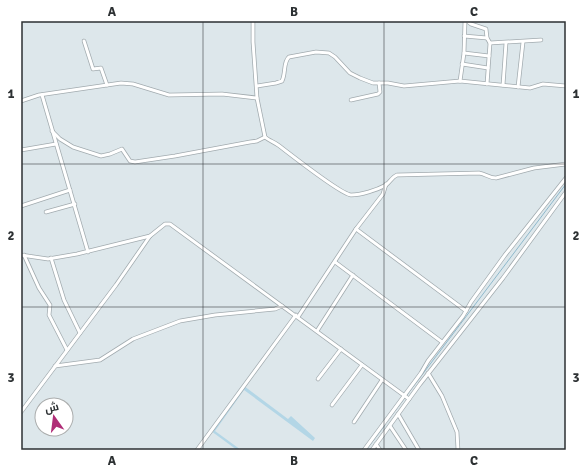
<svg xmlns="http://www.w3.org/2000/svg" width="587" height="471" font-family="Signika,Cairo,sans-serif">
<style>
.green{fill:#b3d6e6}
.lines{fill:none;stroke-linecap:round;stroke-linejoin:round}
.stream{stroke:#8fb9cc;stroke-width:1}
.minor-casing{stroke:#a2abaf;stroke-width:4.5}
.minor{stroke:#fff;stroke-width:3}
.grid{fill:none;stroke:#2d3133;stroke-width:1;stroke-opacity:0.55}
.neatline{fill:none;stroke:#2d3133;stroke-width:1.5}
.grid-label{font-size:13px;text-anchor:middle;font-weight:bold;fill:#2d3133}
</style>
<rect width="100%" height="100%" fill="#dde7eb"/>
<polygon class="green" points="244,386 288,419 291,416 315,438 313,441 244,390 215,431 241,450 237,450 211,431"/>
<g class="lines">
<g class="stream">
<polyline points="388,420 566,184"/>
<polyline points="366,450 385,425"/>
</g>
<defs>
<g id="minor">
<path d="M253,21v21l4,56 8,39c3,3 9,5 13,8 11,8 62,49 73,50 10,0 26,-5 35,-10 4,-3 6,-8 11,-10l82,-2c7,1 10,5 17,5l38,-10 32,-4"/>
<polyline points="467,21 471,24 486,29 487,38 490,43 541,40"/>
<polyline points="464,36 487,38"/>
<polyline points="84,41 93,69 101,68 107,85"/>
<polyline points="464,53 489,56"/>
<polyline points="462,64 488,68"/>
<polyline points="460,81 464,53 465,21"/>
<polyline points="487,84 490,43"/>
<polyline points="503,85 506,43"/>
<path d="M257,86l19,-3 6,-2c4,-8 1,-19 7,-24l27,-5 13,1 6,4 15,16 10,5 13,5h15l16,3 56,-5 70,7 13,-4 23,2"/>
<polyline points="518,87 523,42"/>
<polyline points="42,95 88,252"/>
<polyline points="351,100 378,94 380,92 379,83"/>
<polyline points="21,101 39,95 121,83 133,84 169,95 222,94 257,98"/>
<polyline points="52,131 60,139 73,147 101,156 110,154 122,149 130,161 135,162 175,156 250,142 257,141 265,137"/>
<polyline points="21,150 56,144"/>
<polyline points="21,206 70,190"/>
<polyline points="46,212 75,204"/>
<polyline points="356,229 466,311"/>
<polyline points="21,255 48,259 77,254 150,236 165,224 170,224 409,399"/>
<polyline points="24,255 39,288 50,305 49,315 67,350"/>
<polyline points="51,258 64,300 80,333"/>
<polyline points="335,262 442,342"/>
<polyline points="298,317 356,229 383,194 386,184"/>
<polyline points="317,331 353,275"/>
<polyline points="55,366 100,360 133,339 180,321 215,315 275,309 282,306"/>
<polyline points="428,373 442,396 457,432 458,450"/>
<polyline points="318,379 341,349"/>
<polyline points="332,405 362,365"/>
<polyline points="21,412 116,285 150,236"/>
<polyline points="398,414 419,450"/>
<polyline points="354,422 382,380"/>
<polyline points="390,426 406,450"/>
<polyline points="376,444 380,450"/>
<polyline points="197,450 296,315"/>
<polyline points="364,450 421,373 428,361 463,316 471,302 505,255 566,178"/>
<polyline points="372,450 420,384 503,278 566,192"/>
</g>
</defs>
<use href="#minor" class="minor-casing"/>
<use href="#minor" class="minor"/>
</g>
<path class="grid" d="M203,21v429M384,21v429M21,164h545M21,307h545"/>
<rect width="587" height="471" fill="none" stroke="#ffffff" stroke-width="44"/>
<g transform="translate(54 417) rotate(346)"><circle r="19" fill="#ffffff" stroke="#abadad"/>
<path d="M0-3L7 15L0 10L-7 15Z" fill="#b02d77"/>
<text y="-6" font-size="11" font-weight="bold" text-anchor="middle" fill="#2d3133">ش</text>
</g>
<rect x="22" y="22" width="543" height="427" class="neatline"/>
<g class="grid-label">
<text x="112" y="16">A</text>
<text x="294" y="16">B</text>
<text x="474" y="16">C</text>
<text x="11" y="98">1</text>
<text x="576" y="98">1</text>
<text x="11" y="240">2</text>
<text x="576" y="240">2</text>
<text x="11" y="382">3</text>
<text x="576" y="382">3</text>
<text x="112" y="465">A</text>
<text x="294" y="465">B</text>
<text x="474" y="465">C</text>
</g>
</svg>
